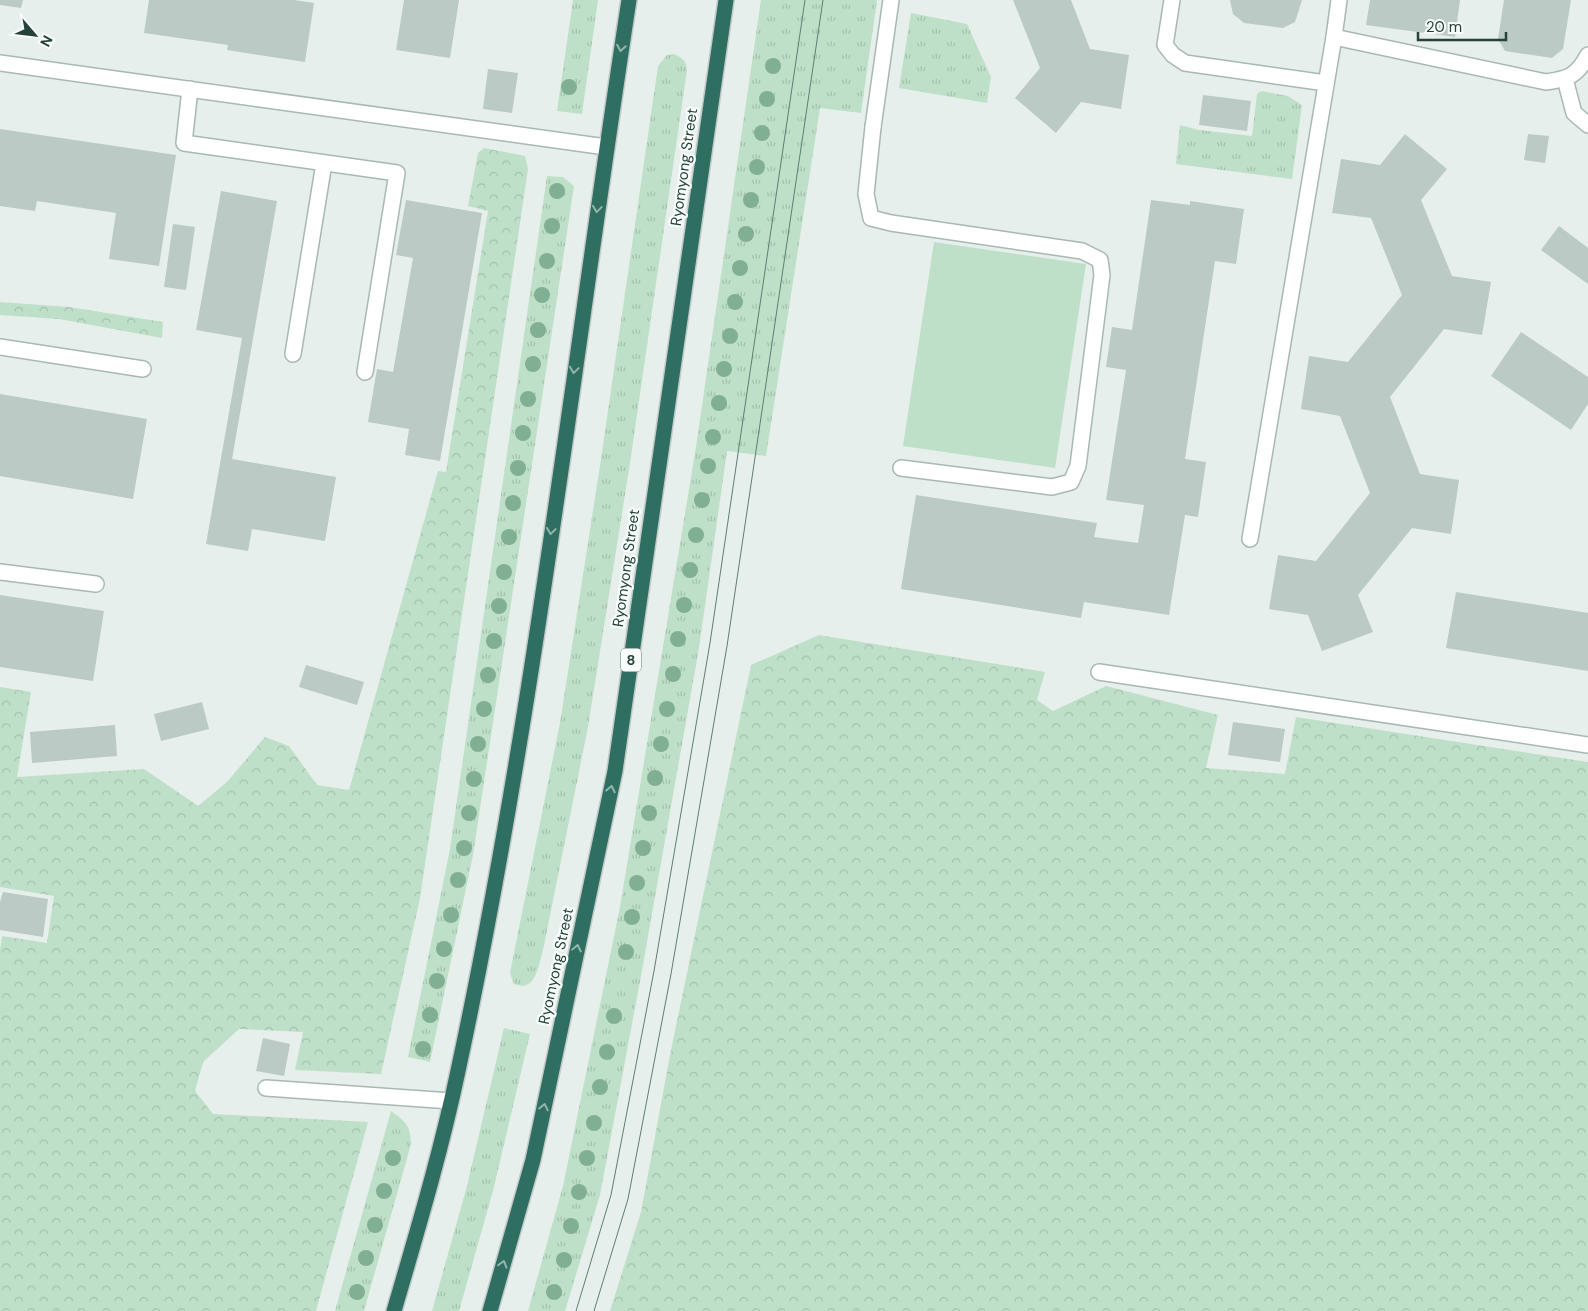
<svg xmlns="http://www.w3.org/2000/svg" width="1588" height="1311" font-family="'DM Sans',sans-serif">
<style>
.grass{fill:url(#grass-tufts)}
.forest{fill:url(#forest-crowns)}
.pitch{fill:#bfe0c8}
.building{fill:#bbcac4}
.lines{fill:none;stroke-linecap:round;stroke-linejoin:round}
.lane-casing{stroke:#a8b8b2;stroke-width:18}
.street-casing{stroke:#a8b8b2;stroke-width:18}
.highway-casing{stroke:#c2cac8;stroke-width:18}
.lane{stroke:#fff;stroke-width:15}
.street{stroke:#fff;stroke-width:15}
.highway{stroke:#2f6f62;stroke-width:15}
.tram{stroke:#5f7d75;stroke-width:1}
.tree{fill:#80af93}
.oneway{stroke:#93b5ae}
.labels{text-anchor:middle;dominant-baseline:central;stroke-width:4.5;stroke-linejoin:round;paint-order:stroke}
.shield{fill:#f7fbf9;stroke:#637a73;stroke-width:1}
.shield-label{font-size:14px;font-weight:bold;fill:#24423a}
.street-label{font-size:15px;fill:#24423a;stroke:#f7fbf9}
</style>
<defs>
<pattern id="grass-tufts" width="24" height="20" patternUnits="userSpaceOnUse" patternTransform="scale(1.25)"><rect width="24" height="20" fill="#bfe0c8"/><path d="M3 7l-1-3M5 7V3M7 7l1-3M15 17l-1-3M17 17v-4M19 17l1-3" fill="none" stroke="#a4c1ad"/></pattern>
<pattern id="forest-crowns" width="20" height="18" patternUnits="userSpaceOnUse" patternTransform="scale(1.25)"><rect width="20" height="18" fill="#bfe0c8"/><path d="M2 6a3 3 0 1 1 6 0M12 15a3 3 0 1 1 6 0" fill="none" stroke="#a4c1ad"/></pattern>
</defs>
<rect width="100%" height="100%" fill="#e6efeb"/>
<g class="grass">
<polygon points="573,0 598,0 582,114 557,111"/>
<polygon points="761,0 877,0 861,113 820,108 766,456 727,451 699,648 641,976 600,1195 565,1311 528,1311 563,1186 620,907 696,447"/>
<polygon points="911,13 967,24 991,77 987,103 899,88"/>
<path d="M674,54c9,4 12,7 13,16l-57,393 -42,264 -45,223c-5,16 -7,43 -29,34l-4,-11 50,-250 41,-264 57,-393 9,-11z"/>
<polygon points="1261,91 1288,96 1302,105 1292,179 1176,164 1180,125 1199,130 1252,136 1257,94"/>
<polygon points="547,176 563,177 574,186 473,855 430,1062 408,1057 450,849"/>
<polygon points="504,1028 530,1034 493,1191 459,1311 432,1311 467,1186"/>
<path d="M391,1111c15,11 19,14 20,33l-47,167h-29z"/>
</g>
<g class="forest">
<polygon points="484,148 525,156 528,169 420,898 381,1074 295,1070 303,1032 239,1029 203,1062 195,1091 213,1114 368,1122 316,1311 0,1311 0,950 2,936 47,943 54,896 0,887 0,687 31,692 17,777 144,769 198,806 227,782 265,737 289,746 317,785 349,790 438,471 446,472 488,211 468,206 478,153"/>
<polygon points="0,302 69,307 163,322 162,338 59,319 0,315"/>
<polygon points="819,635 1045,672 1037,700 1053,711 1106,686 1218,715 1206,768 1285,774 1296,717 1588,762 1588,1311 610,1311 641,1212 670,1055 751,665"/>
</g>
<polygon class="pitch" points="934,242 1086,264 1055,468 903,446"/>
<g class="building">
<polygon points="0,0 23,0 21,8 0,5"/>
<polygon points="149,0 294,0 314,3 305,62 227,50 228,45 144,33"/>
<polygon points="404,0 459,0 450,58 396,50"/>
<polygon points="1013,0 1071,0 1090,49 1129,55 1121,109 1081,102 1056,133 1015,98 1040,68"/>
<polygon points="1230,0 1302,0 1295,22 1283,28 1244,23 1233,14"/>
<polygon points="1370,0 1460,0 1455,37 1366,25"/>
<polygon points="1504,0 1571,0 1563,49 1552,58 1505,51 1498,39"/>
<polygon points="488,69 518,73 512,113 483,109"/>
<polygon points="1203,95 1251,101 1247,131 1199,125"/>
<polygon points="0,129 176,155 159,266 109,259 116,213 37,201 35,211 0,206"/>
<polygon points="1405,134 1447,169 1421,200 1452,276 1491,282 1482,335 1444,329 1390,397 1420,474 1459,480 1451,534 1412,528 1358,595 1373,632 1322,651 1308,615 1269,609 1278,555 1316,561 1370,493 1340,416 1301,409 1309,356 1348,362 1402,295 1371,218 1332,213 1341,159 1380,165"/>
<polygon points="1528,134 1549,136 1545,163 1524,160"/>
<polygon points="221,191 277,201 232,459 336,477 325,541 252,529 248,551 206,544 242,338 196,330"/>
<polygon points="406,200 482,213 440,461 405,455 409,429 368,422 377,369 393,372 413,258 396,255"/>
<polygon points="1151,200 1190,205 1190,201 1244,209 1236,264 1215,261 1185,459 1206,462 1198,517 1185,515 1169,615 1084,602 1081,618 901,589 916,495 1097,523 1094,537 1138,543 1144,505 1106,500 1126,370 1106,367 1112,327 1132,330"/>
<polygon points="173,224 195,227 186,290 164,287"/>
<polygon points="1559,226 1588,248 1588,284 1541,250"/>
<polygon points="1521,332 1588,377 1588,404 1571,430 1491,376"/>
<polygon points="0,394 147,419 133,499 0,476"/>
<polygon points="1456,592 1588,613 1588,671 1446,648"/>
<polygon points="0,595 104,611 93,681 0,667"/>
<polygon points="306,665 364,682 357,705 299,687"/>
<polygon points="202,702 209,729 161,741 154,714"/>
<polygon points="1233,722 1285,729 1280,762 1228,755"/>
<polygon points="115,725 117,756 32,763 30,732"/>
<polygon points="3,892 48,899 43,937 0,930 0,902"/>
<polygon points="263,1038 290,1044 284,1076 256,1071"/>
</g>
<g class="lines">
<defs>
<g id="lane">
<polyline points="190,89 184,143 397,173 365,372"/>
<polyline points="873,127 866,194 871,218 891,223 1082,251 1100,260 1102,275 1078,466 1071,482 1052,487 901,468"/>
<polyline points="0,347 143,369"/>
<polyline points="293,354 324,163"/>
<polyline points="0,572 96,584"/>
<polyline points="266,1088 451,1101"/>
</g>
<g id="street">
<polyline points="1172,0 1165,45 1173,55 1185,63 1326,83"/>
<path d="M1339,0l-5,37 212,45c22,-3 31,-6 42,-27"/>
<polyline points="0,63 606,147"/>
<polyline points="1565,79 1574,113 1588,125"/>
<polyline points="873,127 891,0"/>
<polyline points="1250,539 1334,37"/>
<polyline points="1099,672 1588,745"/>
</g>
<g id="highway">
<path d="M394,1311c23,-79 47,-159 64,-240 76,-353 116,-714 171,-1071"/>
<polyline points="490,1311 533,1160 615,771 726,0"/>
</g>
</defs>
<use href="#lane" class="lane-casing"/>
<use href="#street" class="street-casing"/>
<use href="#highway" class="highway-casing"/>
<use href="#lane" class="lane"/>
<use href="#street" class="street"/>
<use href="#highway" class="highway"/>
<g class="tram">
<polyline points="576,1311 611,1195 654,971 710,643 805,0"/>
<polyline points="594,1311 628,1199 671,974 727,646 823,0"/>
</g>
</g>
<g class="tree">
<circle cx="773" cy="66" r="8"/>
<circle cx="569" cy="87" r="8"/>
<circle cx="767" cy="99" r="8"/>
<circle cx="762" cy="133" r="8"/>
<circle cx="757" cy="167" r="8"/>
<circle cx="557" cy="191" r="8"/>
<circle cx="751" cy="200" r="8"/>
<circle cx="552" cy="226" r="8"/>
<circle cx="746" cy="234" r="8"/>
<circle cx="547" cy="261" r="8"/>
<circle cx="740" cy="268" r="8"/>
<circle cx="542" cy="295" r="8"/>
<circle cx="735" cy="302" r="8"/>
<circle cx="538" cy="330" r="8"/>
<circle cx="730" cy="336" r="8"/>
<circle cx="533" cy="364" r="8"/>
<circle cx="724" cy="369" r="8"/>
<circle cx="528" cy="399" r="8"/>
<circle cx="719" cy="403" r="8"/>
<circle cx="523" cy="433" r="8"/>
<circle cx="713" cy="437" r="8"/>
<circle cx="708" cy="466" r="8"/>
<circle cx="518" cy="468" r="8"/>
<circle cx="702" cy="500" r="8"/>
<circle cx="513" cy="503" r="8"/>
<circle cx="696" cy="535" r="8"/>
<circle cx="509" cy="537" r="8"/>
<circle cx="690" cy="570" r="8"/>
<circle cx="504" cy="572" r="8"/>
<circle cx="684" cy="605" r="8"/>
<circle cx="499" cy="606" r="8"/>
<circle cx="678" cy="639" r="8"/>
<circle cx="494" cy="641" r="8"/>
<circle cx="673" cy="674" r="8"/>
<circle cx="488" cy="675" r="8"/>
<circle cx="484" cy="709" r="8"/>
<circle cx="667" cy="709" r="8"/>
<circle cx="478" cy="744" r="8"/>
<circle cx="661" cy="744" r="8"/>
<circle cx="655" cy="778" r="8"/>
<circle cx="474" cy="779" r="8"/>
<circle cx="469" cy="813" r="8"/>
<circle cx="649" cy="813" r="8"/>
<circle cx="464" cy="848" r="8"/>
<circle cx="643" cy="848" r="8"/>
<circle cx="458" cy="880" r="8"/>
<circle cx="637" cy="883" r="8"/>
<circle cx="451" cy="915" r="8"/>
<circle cx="632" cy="917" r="8"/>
<circle cx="444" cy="949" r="8"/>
<circle cx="626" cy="952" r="8"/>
<circle cx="437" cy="981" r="8"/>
<circle cx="430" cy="1015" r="8"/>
<circle cx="614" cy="1016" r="8"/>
<circle cx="423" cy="1049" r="8"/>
<circle cx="607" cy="1052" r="8"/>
<circle cx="600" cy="1087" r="8"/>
<circle cx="594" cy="1123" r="8"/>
<circle cx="393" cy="1158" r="8"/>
<circle cx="587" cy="1158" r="8"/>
<circle cx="384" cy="1191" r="8"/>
<circle cx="579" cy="1192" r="8"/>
<circle cx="375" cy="1225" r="8"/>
<circle cx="571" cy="1226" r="8"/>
<circle cx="366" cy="1258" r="8"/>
<circle cx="564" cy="1260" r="8"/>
<circle cx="357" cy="1292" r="8"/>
<circle cx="554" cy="1292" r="8"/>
</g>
<defs><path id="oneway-chevron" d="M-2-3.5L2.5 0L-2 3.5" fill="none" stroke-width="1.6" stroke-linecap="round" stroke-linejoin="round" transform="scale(1.25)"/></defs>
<g class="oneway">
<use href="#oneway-chevron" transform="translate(621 48) rotate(99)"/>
<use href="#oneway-chevron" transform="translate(597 209) rotate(98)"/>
<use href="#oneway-chevron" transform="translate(574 370) rotate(98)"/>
<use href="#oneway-chevron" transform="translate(551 531) rotate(98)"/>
<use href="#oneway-chevron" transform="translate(611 789) rotate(-78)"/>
<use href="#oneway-chevron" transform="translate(577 948) rotate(-78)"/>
<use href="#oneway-chevron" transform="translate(544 1107) rotate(-78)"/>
<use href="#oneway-chevron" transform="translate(503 1264) rotate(-74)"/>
</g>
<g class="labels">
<rect class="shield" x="621" y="648.5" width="20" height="23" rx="4"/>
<g class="shield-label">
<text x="631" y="660">8</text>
</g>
<g class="street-label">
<text transform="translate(684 167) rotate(-82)">Ryomyong Street</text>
<text transform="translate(626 568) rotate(-82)">Ryomyong Street</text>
<text transform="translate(556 966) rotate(-78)">Ryomyong Street</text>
</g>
</g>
<g transform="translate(35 35) rotate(118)" stroke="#f7fbf9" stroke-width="4" paint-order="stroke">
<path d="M0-4L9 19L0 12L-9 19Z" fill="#24423a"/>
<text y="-8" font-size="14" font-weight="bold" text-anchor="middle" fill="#24423a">N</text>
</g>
<path d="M1418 32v8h88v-8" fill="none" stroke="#24423a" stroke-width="2.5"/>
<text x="1426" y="32" font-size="15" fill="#24423a" stroke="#f7fbf9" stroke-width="4" paint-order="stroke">20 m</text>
</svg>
